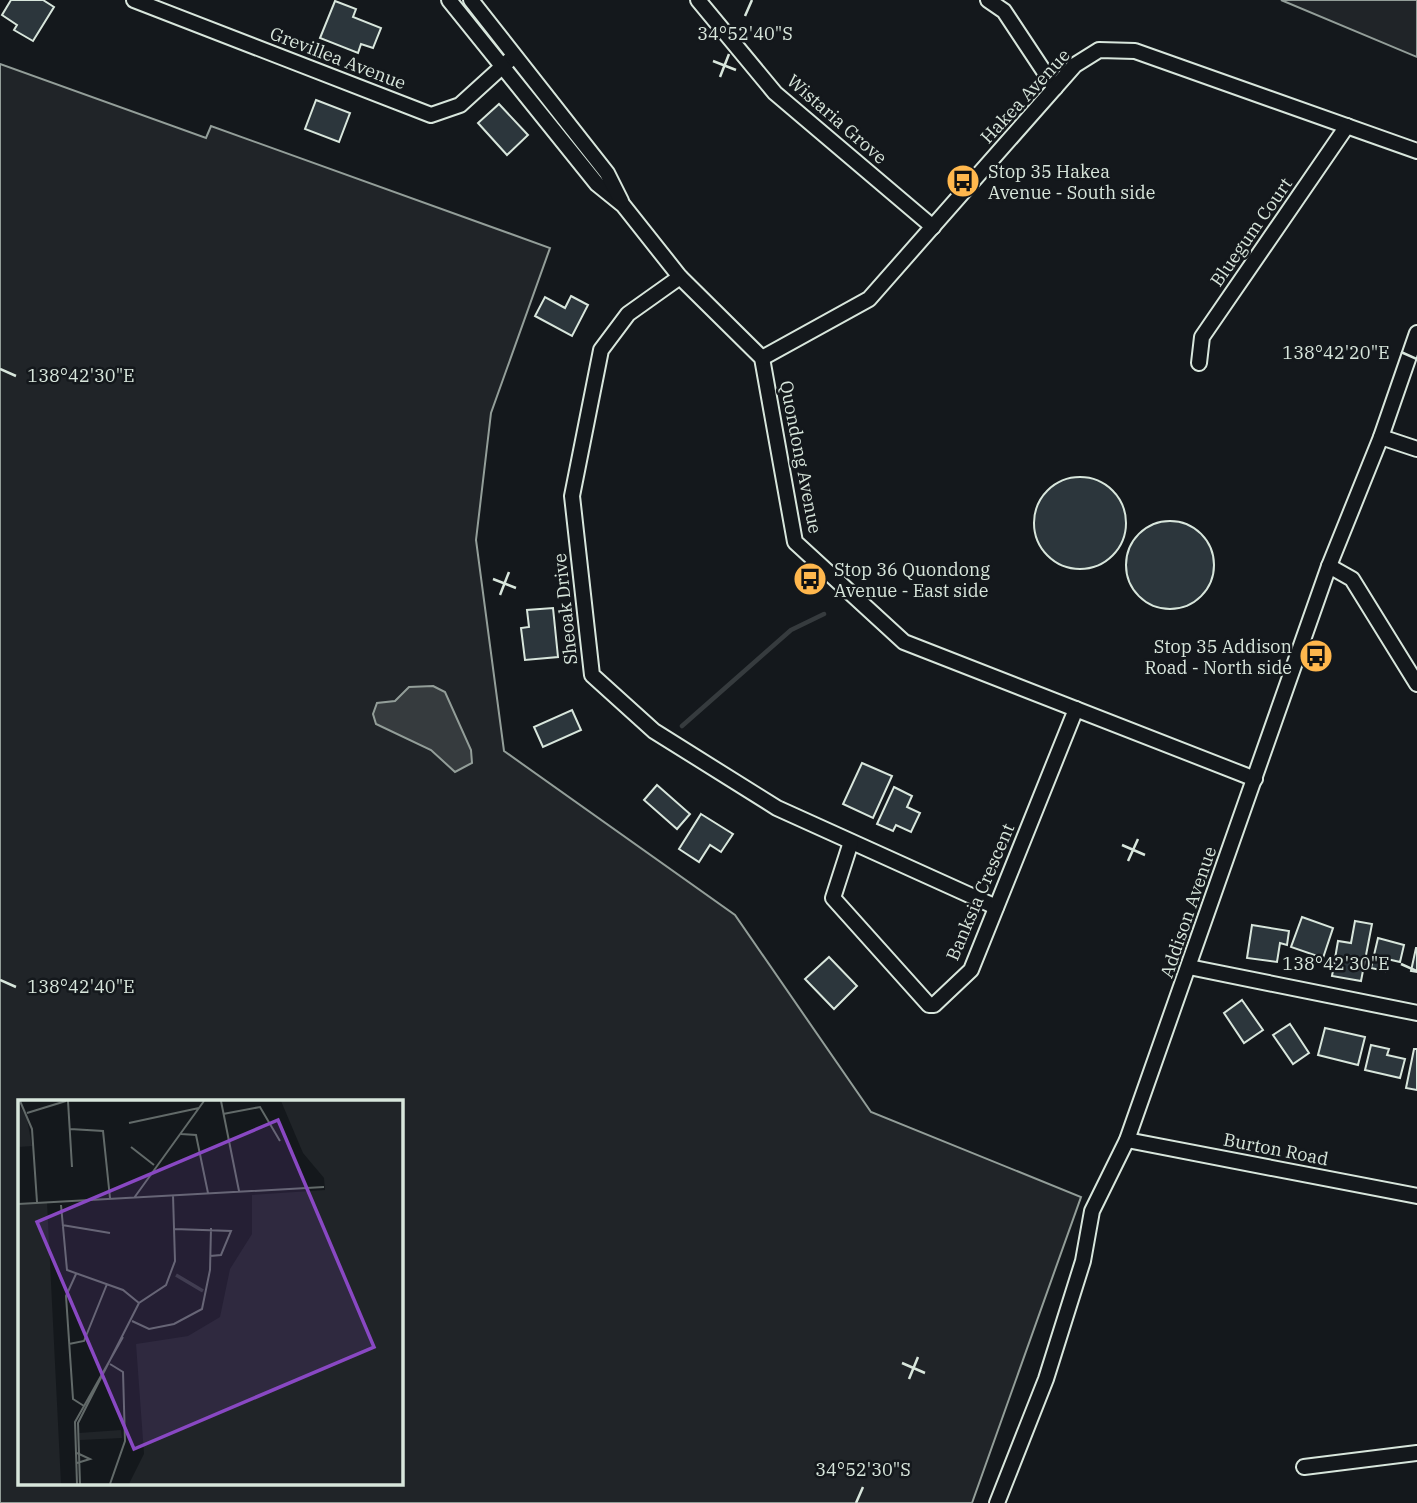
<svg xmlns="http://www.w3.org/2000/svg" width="1417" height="1503" font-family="'IBM Plex Serif',serif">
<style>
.green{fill:#202428;stroke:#939e99;stroke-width:2;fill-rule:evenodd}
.water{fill:#363b3e;stroke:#939e99;stroke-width:2}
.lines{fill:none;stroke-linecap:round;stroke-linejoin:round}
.stream{stroke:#363b3e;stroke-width:4.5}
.building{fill:#2c363c;stroke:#d8e6dc;stroke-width:2}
.street-casing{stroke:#d8e6dc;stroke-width:18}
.street{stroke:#14181c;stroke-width:14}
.ticks{fill:none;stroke:#d8e6dc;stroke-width:2.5}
.labels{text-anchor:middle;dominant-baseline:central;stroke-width:5;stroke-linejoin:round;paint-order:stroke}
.street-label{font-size:18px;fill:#d8e6dc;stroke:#14181c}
.poi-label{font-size:18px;fill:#d8e6dc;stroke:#14181c;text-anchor:start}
.inset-river{fill:none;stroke:#363b3e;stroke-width:3.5}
.inset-road{fill:none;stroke:#626a69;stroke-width:2}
.view{fill:#8948c3;fill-opacity:0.15;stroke:#8948c3;stroke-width:3.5}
.inset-edge{fill:none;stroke:#d8e6dc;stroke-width:3.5}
.ticks-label{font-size:18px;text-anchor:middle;fill:#d8e6dc;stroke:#14181c;stroke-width:5;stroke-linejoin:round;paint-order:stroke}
</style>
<rect width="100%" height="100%" fill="#14181c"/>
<g class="green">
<polygon points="1281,0 1417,0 1417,57"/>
<path d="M0,64l206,74 5,-12 339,122 -59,165 -15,127 28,211 231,164 136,197 210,85 -109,306h-972zM19,1102h382v382h-382z"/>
</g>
<polygon class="water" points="433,686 445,692 471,750 472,763 455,772 431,750 376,724 373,714 377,703 395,701 409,687"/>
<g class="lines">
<polyline class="stream" points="682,726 791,630 824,614"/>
</g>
<g class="building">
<polygon points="11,0 43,0 54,7 33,41 14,30 17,25 2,15"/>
<polygon points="335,1 356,9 353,17 381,28 373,48 361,44 358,53 320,38"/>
<polygon points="316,100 350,113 339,142 305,129"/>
<polygon points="499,104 528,135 507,155 478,123"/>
<polygon points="571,296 588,305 572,336 535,316 545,297 565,308"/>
<circle cx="1080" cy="523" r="46"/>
<circle cx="1170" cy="565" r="44"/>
<polygon points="553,608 558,657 525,660 521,628 529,627 527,610"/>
<polygon points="572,710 581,730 543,747 534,727"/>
<polygon points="862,763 892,776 873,818 843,804"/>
<polygon points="657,785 690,814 677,829 644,800"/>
<polygon points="894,787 912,796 907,807 920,813 911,832 896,825 893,831 877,824"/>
<polygon points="701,814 733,834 721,852 710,845 699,862 679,849"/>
<polygon points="1302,917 1333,928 1323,958 1291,947"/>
<polygon points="1355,921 1372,924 1361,981 1332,976 1338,941 1351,943"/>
<polygon points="1252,925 1289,931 1287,945 1280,943 1277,962 1247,958"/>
<polygon points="1378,938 1404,945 1400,962 1387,959 1385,971 1371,968"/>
<polygon points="1416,948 1417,948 1417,972 1411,971"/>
<polygon points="829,957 857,986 834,1009 805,979"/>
<polygon points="1242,1000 1263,1030 1244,1043 1224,1013"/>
<polygon points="1290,1024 1309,1053 1293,1064 1273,1035"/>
<polygon points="1325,1028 1365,1037 1358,1065 1318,1055"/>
<polygon points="1371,1045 1389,1049 1387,1055 1405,1059 1400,1078 1365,1070"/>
<polygon points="1414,1049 1417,1049 1417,1090 1406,1088"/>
</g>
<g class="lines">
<defs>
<g id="street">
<polyline points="134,0 431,115 460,105 514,56"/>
<polyline points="449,0 597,184 623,205 680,277 762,358 795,542 904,642 1255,779"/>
<polyline points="471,0 607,173 621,201"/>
<polyline points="698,0 775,93 933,227"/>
<polyline points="988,0 1004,11 1055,88"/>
<polyline points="680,277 628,314 601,350 572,496 592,675 654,731 777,808 996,907"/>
<polyline points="762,358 869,299 1075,65 1099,50 1135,51 1417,151"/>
<polyline points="1199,363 1202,337 1347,126"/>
<polyline points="1381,437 1417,449"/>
<polyline points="1329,566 1352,579 1417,684"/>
<polyline points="851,842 833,898 929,1005 934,1005 971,970 1076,709"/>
<polyline points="1189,967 1417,1013"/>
<polyline points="1127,1140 1417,1196"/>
<polyline points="1304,1467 1417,1453"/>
<polyline points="997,1503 1046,1379 1083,1261 1092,1211 1127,1140 1329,566 1381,437 1417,333"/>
</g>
</defs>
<use href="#street" class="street-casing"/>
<use href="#street" class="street"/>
</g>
<path class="ticks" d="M745,16l7,-16M713,61l23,9M720,77l9,-23M1401,352l16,7M0,369l16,7M493,579l23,9M500,595l9,-23M1122,845l23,10M1128,861l10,-22M1401,964l16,7M0,980l16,7M902,1363l23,10M909,1379l9,-22M856,1503l7,-16"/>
<defs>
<symbol id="bus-disc" viewBox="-11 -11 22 22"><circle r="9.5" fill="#ffb74d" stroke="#14181c"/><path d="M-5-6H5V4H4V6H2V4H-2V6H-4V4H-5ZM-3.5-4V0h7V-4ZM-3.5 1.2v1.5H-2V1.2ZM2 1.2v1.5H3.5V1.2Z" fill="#111"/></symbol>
</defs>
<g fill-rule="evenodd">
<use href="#bus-disc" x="944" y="162" width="38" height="38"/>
<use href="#bus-disc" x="791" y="560" width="38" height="38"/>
<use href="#bus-disc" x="1297" y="637" width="38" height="38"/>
</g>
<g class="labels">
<g class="street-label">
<text transform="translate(338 58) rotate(21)">Grevillea Avenue</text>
<text transform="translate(1025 96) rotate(-47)">Hakea Avenue</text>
<text transform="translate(837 119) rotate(41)">Wistaria Grove</text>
<text transform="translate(1251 232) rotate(-55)">Bluegum Court</text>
<text transform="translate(801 457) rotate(79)">Quondong Avenue</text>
<text transform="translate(565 609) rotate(-96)">Sheoak Drive</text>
<text transform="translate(980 892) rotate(-67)">Banksia Crescent</text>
<text transform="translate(1188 912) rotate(-71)">Addison Avenue</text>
<text transform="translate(1276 1149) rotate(11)">Burton Road</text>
</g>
<g class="poi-label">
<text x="988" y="171">Stop 35 Hakea<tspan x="988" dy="21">Avenue - South side</tspan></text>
<text x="834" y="569">Stop 36 Quondong<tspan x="834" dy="21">Avenue - East side</tspan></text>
<text x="1292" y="646" text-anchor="end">Stop 35 Addison<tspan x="1292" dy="21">Road - North side</tspan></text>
</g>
</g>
<g transform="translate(18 1100)">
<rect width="385" height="385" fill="#14181c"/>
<path d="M263,1h122v383h-274l15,-30 -8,-110 52,-8 32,-19 10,-48 22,-35v-39l73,-5 -1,-12 -21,-25zM0,2l9,17 5,27 -14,1zM29,102l14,282h-43v-280zM103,330l1,8 -42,2 -1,-7z" fill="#202428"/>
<path class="inset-river" d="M158,175l27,16"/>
<path class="inset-road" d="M2,1l12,28 5,73M50,1l4,66M203,1l18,90M9,13l39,-12M205,14l37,-7 20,34M111,23l70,-15M52,29l33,2 7,67M163,34l15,1 12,58M113,47l23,18M116,98l70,-97M0,104l306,-17M43,105l6,65 56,20 16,13M44,125l48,8M156,129l57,2 -10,24 -11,1M58,174l-10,22 7,103 11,7M114,221l17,8 25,-5 28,-15 8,-39 1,-42M51,244l15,-3 23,-57M92,264l13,8 2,69 -15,43M59,363l13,-4 -13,-6M59,384l-2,-62 48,-85M62,384l-2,-61 61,-120 27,-18 9,-24 -2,-66"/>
<path class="view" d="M260,20l96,227 -240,102 -97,-227z"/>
<rect width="385" height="385" class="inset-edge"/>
</g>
<g class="ticks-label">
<text x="745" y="40">34°52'40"S</text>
<text x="1336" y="359">138°42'20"E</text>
<text x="81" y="382">138°42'30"E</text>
<text x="1336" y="970">138°42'30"E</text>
<text x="81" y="993">138°42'40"E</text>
<text x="863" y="1476">34°52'30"S</text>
</g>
</svg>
